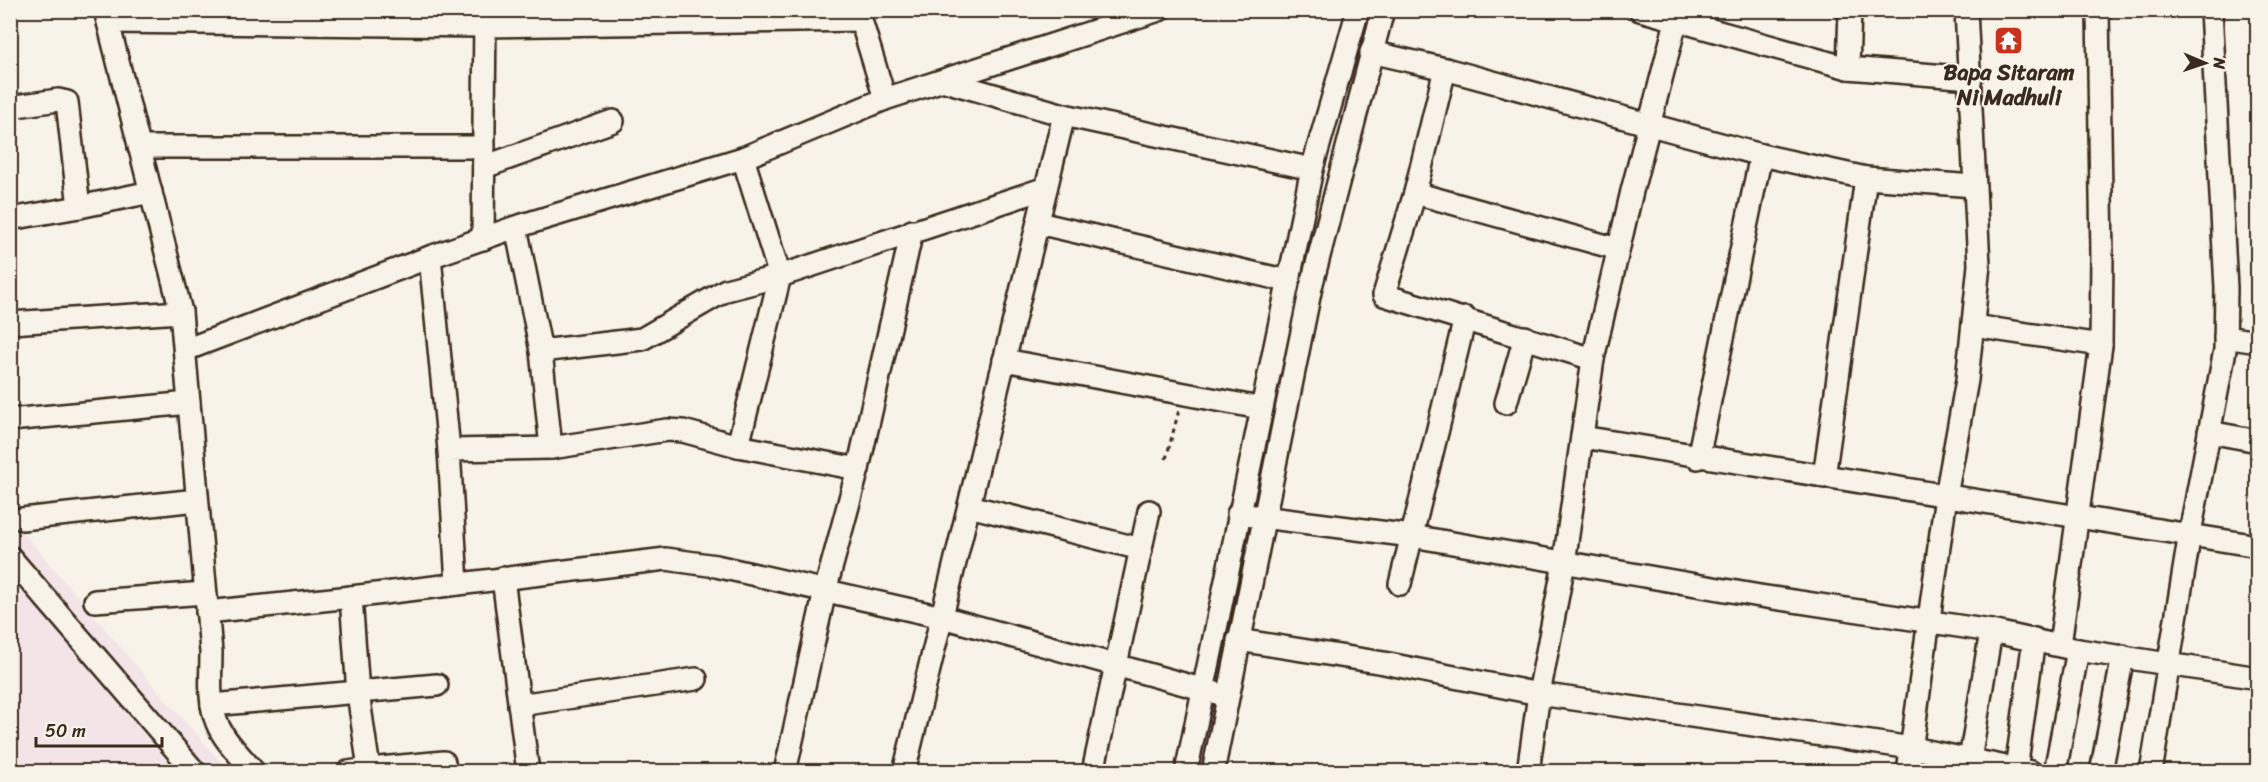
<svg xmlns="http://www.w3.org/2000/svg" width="2268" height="782" font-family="Sriracha,sans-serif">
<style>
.built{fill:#f3e4e8}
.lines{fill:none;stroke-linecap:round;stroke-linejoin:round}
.minor-casing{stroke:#3b2a1e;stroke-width:26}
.path{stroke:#3b2a1e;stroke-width:3;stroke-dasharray:4.5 4.5;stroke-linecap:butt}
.minor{stroke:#f7f3e8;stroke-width:21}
.labels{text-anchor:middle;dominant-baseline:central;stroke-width:4.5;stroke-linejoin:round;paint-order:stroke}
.poi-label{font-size:22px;font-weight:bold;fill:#3b2a1e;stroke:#f7f3e8}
</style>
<rect width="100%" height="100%" fill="#f7f3e8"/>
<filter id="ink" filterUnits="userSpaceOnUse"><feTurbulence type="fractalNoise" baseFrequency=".0167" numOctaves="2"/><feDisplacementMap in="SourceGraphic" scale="12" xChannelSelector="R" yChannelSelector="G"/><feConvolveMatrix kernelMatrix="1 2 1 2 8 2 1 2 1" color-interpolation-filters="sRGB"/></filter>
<g filter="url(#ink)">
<polygon class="built" points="10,517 157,690 229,771 11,771"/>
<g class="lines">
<defs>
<g id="minor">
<path d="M105,10l76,302 30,340c0,23 -3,50 6,71 7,18 25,34 37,49"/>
<polyline points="861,10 861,20 885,99"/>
<polyline points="1640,10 1848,68 1971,78"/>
<polyline points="108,22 485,26 861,20"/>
<polyline points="1371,52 1445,69 1761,155 1866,178 1974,186"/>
<polyline points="1848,68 1850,10"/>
<polyline points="1445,69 1415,193 1384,295 1593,359"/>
<polyline points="10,107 58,100 67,102 79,207 151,192"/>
<polyline points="1064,115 1312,169"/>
<polyline points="139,147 484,147"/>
<polyline points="484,167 613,121"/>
<polyline points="1415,193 1618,249"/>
<polyline points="10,219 79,207"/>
<polyline points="1038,223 1288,281"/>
<polyline points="516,227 541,351 551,448 667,430 683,431 738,446 858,469 825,591 785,772"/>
<polyline points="483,239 485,10"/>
<polyline points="430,257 449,450"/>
<polyline points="10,323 181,312"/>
<polyline points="1974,326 2101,345"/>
<polyline points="2225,337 2258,342"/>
<polyline points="185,350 430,257 516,227 743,158 885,99 1159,10"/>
<polyline points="541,351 642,339 726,290 780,276 1046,188"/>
<polyline points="1004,360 1260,408"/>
<polyline points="1506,403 1525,337"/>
<polyline points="10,420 189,403"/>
<polyline points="2209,432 2258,441"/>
<polyline points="1582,437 2258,546"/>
<polyline points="738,446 780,276 743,158"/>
<polyline points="1698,458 1761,155"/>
<polyline points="858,469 912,231"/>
<polyline points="1824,477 1866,178"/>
<polyline points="969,506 1141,549"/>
<polyline points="1238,514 1412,536 1760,596 1991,631 2078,650 2258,678"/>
<polyline points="22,519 197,500"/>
<polyline points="10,557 195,772"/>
<polyline points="503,578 528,772"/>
<polyline points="457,584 449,450 551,448"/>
<polyline points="1400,584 1465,318"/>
<polyline points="95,601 205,593"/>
<polyline points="207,612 351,597 666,559 716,566 942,617 1227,696"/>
<polyline points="1238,640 1384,663 1539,694 1912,748 2031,772"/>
<polyline points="2060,645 2101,345 2102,256 2098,10"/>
<polyline points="212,705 437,685"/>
<polyline points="519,705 696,679"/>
<polyline points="1970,760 1991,631"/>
<polyline points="369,769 444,762"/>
<polyline points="2016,770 2034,639"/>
<polyline points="348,772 369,769 358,693 351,597"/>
<polyline points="904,772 1064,115 945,81"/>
<polyline points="1093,772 1149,511"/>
<polyline points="1186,772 1312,169 1358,10"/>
<polyline points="1213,772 1311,287 1383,10"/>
<polyline points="1528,772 1539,694 1564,563 1593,359 1632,191 1679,10"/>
<polyline points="1908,772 1946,496 1967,380 1979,265 1966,10"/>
<polyline points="2055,772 2078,650"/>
<polyline points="2101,772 2123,656"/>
<polyline points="2151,772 2190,533 2225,350 2226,288 2211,10"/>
</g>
</defs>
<use href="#minor" class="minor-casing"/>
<polyline class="path" points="1166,459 1179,410"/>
<use href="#minor" class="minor"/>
</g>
</g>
<defs>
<symbol id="temple-square" viewBox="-11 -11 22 22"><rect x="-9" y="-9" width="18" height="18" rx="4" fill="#c8321e" stroke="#f7f3e8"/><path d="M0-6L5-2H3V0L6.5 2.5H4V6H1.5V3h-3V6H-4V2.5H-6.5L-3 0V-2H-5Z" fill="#fff"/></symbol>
</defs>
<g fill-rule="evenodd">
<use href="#temple-square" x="1992" y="24" width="33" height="33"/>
</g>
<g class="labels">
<g class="poi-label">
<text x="2009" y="72">Bapa Sitaram<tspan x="2009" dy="25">Ni Madhuli</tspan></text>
</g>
</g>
<rect width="2268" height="782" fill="none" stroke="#f7f3e8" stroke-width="36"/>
<rect x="18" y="18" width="2232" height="746" fill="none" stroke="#3b2a1e" stroke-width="2" filter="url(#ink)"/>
<g transform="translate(2205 63) rotate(92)" stroke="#f7f3e8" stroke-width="4.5" paint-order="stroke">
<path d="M0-4.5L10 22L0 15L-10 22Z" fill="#3b2a1e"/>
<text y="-9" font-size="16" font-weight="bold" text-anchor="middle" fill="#3b2a1e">N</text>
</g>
<path d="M36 737v9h126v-9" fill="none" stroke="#3b2a1e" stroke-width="3"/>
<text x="45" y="737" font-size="18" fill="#3b2a1e" stroke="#f7f3e8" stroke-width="4.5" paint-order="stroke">50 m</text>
</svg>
